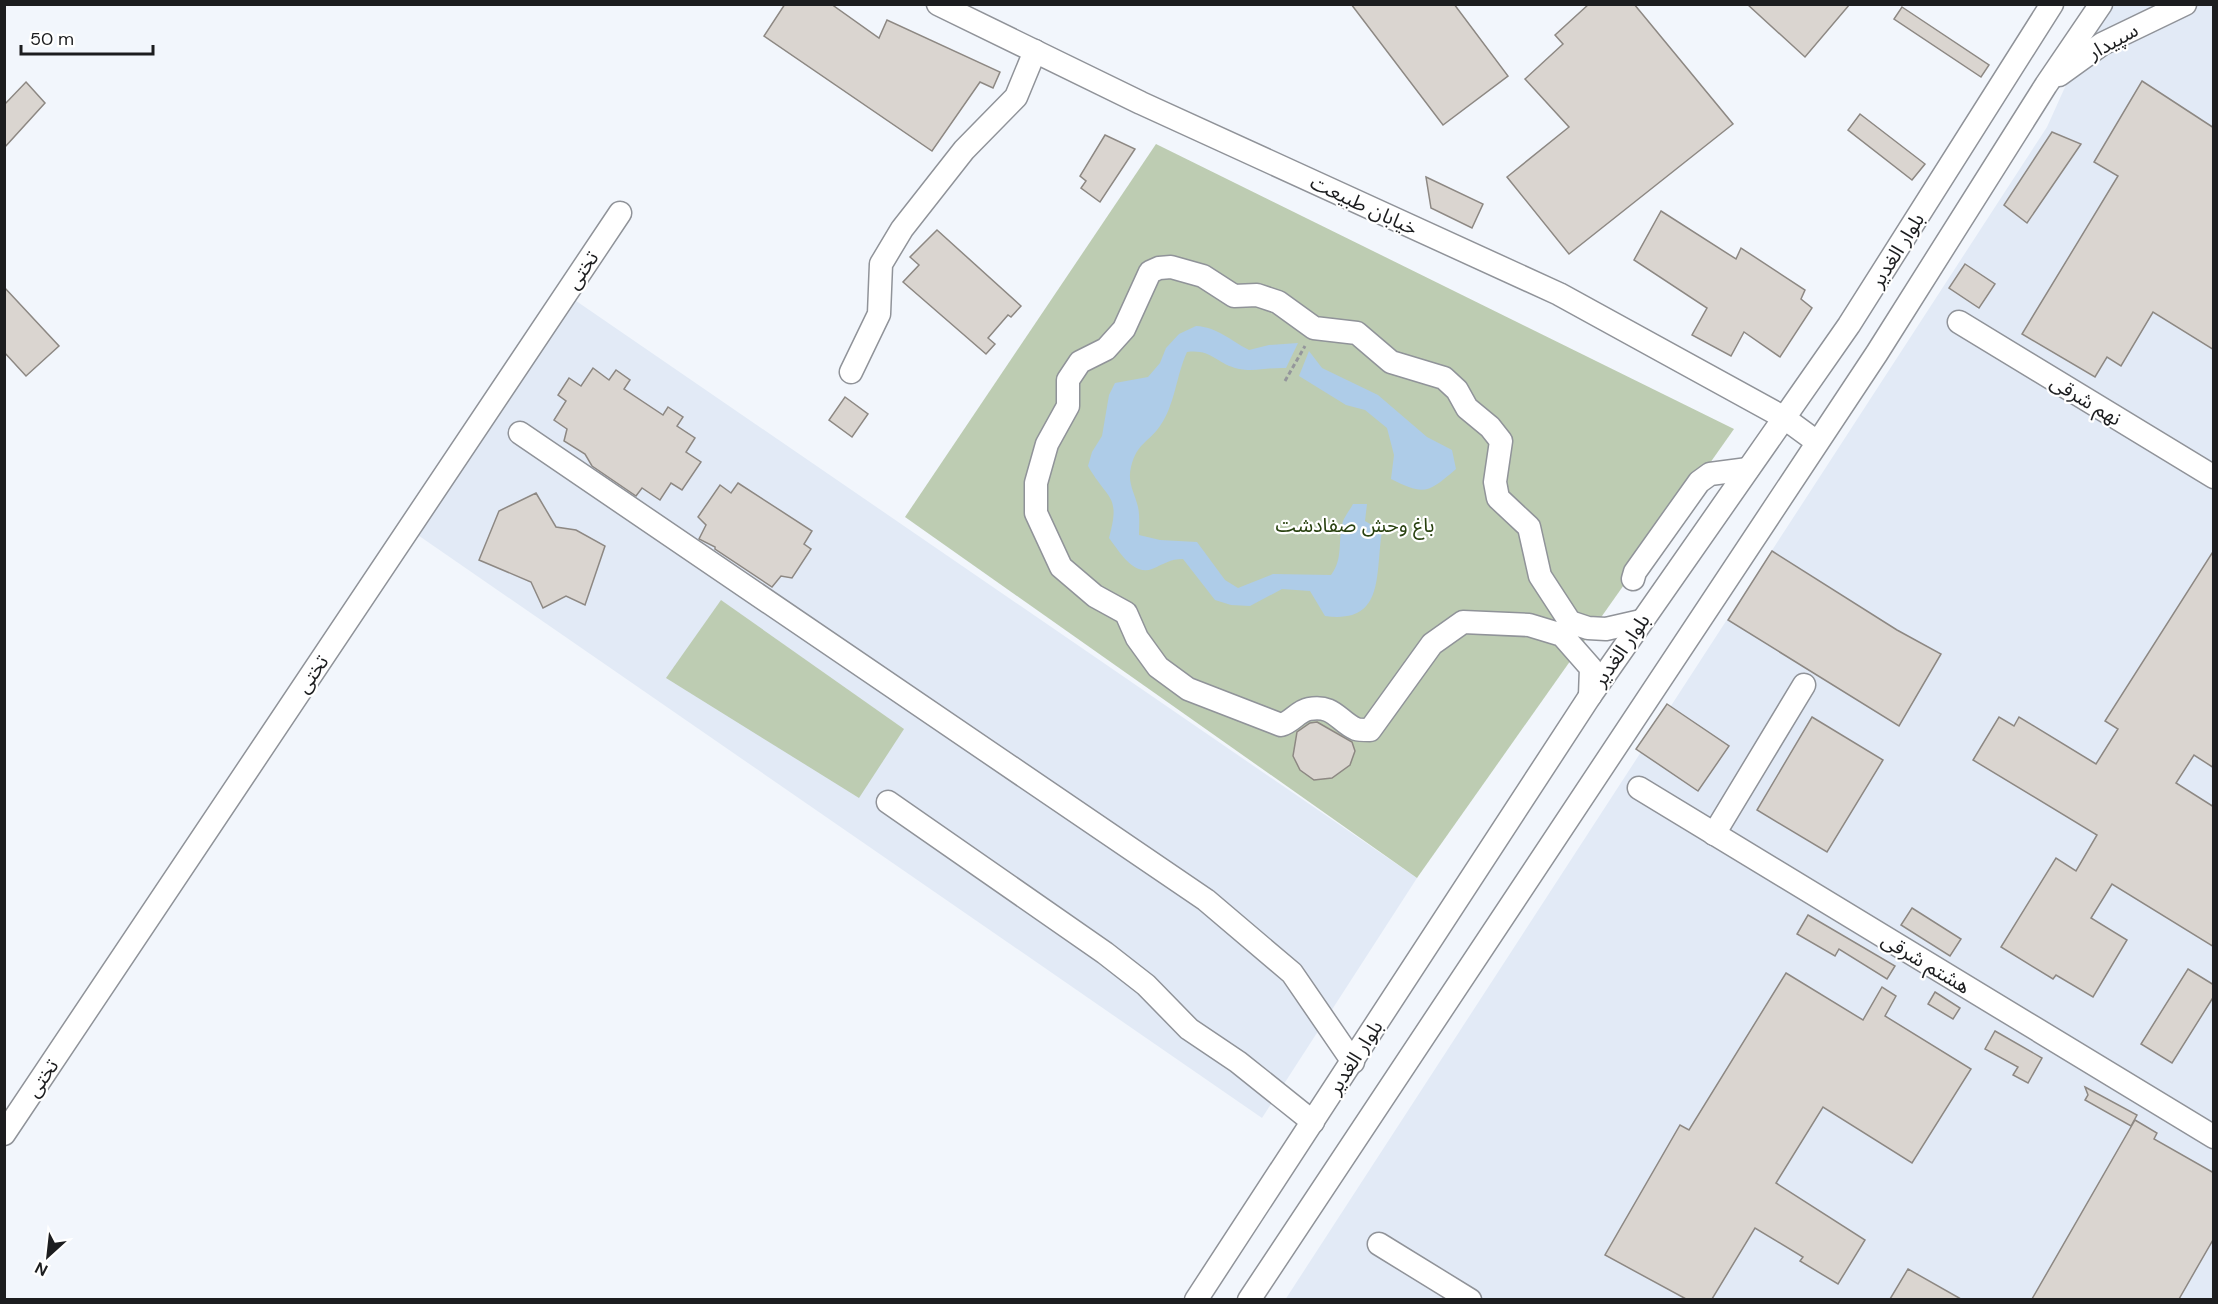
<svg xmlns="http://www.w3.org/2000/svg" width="2218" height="1304" font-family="'DM Sans','Noto Sans Arabic',sans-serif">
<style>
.built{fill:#e2eaf6}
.green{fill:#bdccb2}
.water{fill:#aecce8}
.building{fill:#dad5d0;stroke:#8d8883;stroke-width:1.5}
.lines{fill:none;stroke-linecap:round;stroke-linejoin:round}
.minor-casing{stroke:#909399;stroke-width:25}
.path{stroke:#94969b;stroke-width:3;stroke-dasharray:4.5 3;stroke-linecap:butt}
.minor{stroke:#fff;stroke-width:22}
.labels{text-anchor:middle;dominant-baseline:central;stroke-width:4.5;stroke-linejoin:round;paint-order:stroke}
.street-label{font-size:20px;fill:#1c1d1f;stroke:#fff}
.park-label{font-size:20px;fill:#28410f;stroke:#fff}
</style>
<rect width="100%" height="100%" fill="#f2f6fc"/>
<g class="built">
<polygon points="2102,5 2213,5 2213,1299 1285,1300 2047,127"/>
<polygon points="566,294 1417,878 1262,1118 412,531"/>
</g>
<g class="green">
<polygon points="1156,144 1734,429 1417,878 905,517"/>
<polygon points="721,600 904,729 859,798 666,678"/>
</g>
<g class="water">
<path d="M1196,326c21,1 34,14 53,24l20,-5 29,-2 -12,25c-18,-1 -33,5 -51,0 -20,-6 -24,-19 -48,-16 -11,24 -12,53 -27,74 -12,17 -23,17 -29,41 -4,16 4,26 7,40 2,9 1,20 1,28l21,5 37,2 28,38 13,8 35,-14 58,1c12,-16 7,-32 11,-50 1,-7 8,-15 11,-21h14l-2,17 17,10c-7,45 3,93 -57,85l-15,-25 -28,-2 -32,17 -19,-1 -16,-5 -32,-41c-13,0 -19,5 -31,10 -19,7 -33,-18 -43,-31 12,-44 -1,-37 -21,-72l4,-14 10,-16 7,-41 6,-12 33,-6 12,-14 6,-15 13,-14z"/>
<path d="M1309,351l13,17 56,27 49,42 25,13 4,19c-28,24 -31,27 -65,10l3,-24 -7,-27 -22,-18 -19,-5 -47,-29z"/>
</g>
<g class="building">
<polygon points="785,4 831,4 879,38 887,20 1000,72 993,88 980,82 932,151 764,36"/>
<polygon points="1351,4 1454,4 1508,76 1443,125"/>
<polygon points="1589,4 1634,4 1733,124 1569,254 1507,177 1569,127 1525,79 1563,44 1555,35"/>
<polygon points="1747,4 1850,4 1805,57"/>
<polygon points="1902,7 1989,65 1981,77 1894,19"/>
<polygon points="2142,81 2214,128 2214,350 2153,312 2121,366 2107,357 2095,377 2022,334 2118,176 2094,162"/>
<polygon points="26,82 45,103 4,148 4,105"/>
<polygon points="1860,114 1925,164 1912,180 1848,130"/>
<polygon points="2052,132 2081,144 2027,223 2004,205"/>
<polygon points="1105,135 1135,149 1100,202 1081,188 1086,181 1080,176"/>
<polygon points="1426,177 1483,204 1472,228 1431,208"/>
<polygon points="1661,211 1736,259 1741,248 1805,290 1801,299 1812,308 1780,357 1744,332 1731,356 1692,335 1707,308 1634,260"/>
<polygon points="937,230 1021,306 1011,317 1008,315 988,338 995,344 986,354 903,282 919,265 910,257"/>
<polygon points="1965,264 1995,284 1979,308 1949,288"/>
<polygon points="4,287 59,346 26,376 4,352"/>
<polygon points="593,368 609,380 616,370 630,380 624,389 663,415 668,407 683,417 677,426 695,438 686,452 701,462 682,490 671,483 660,500 642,488 636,496 592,466 585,454 564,441 567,429 554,420 566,401 558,395 569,378 581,386"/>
<polygon points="845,397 868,414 852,437 829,420"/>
<polygon points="738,483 812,531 804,544 811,549 792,578 781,576 772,587 715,549 715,547 699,539 706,525 698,517 720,485 731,493"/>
<polygon points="536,493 556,527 576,530 605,546 585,605 566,596 543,608 531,582 479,560 499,511"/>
<polygon points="2214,550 2214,768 2194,755 2176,783 2214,807 2214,947 2112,884 2091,918 2127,940 2093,997 2056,975 2053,979 2001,947 2056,858 2076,871 2097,835 1973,760 1999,717 2014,726 2019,717 2096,764 2118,729 2105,721"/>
<polygon points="1772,551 1897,630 1941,654 1899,726 1728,620"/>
<polygon points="1667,704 1729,746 1698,791 1636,749"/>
<polygon points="1812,717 1883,760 1827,852 1757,810"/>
<polygon points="1317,722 1352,742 1355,751 1350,765 1332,778 1314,780 1300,770 1293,756 1297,732 1310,723"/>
<polygon points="1912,908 1961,939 1950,956 1901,925"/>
<polygon points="1808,915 1895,966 1887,979 1839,949 1835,956 1797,934"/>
<polygon points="2188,969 2214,985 2214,996 2172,1063 2141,1044"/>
<polygon points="1786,973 1863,1020 1882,987 1896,996 1885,1016 1971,1069 1912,1163 1823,1107 1776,1183 1865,1240 1838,1284 1800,1261 1803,1257 1755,1228 1712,1299 1686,1299 1605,1255 1680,1125 1689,1130"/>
<polygon points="1935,992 1960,1008 1953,1019 1928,1004"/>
<polygon points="1995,1031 2042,1058 2028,1083 2013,1075 2018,1067 1985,1049"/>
<polygon points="2085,1087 2137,1115 2131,1126 2085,1100 2088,1095"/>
<polygon points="2135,1120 2157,1133 2154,1139 2214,1173 2214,1238 2179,1299 2032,1299"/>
<polygon points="1908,1269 1961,1299 1890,1299"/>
</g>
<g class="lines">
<defs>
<g id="minor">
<polyline points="938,4 1141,103 1559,294 1783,417 1817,442"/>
<polyline points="2059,75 2102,44 2185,4"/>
<polyline points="1959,322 2214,477"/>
<polyline points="851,372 879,314 881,264 902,229 964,150 1016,97 1035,51"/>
<polyline points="520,433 1206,900 1292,973 1353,1062"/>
<polyline points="1633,579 1635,572 1699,482 1710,474 1748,469"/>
<path d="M1590,696l1,-28 -29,-33 -33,-10 -66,-3 -31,22 -62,86c-4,0 -11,0 -14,-1 -17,-7 -22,-25 -47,-20 -11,2 -17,13 -28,16l-93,-36 -30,-22 -21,-29 -11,-25 -31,-17 -34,-29 -25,-54v-30l11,-39 21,-38v-26l12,-18 26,-13 18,-20 26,-57 9,-4 12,-1 32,9 31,20 23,-1 21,7 36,26 43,5 34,29 53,16 13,12 10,18 23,19 11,14 -6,41 3,16 31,29 11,49 30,46 18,6 18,1 35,-8"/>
<polyline points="1639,788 2214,1137"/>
<polyline points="888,802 1105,953 1146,985 1189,1029 1238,1062 1313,1122"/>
<polyline points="1714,834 1804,685"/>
<polyline points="4,1134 620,213"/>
<polyline points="1379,1244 1470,1300"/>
<polyline points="1196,1300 1590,696 1849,325 2052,4"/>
<polyline points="1249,1300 1877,353 2046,85 2101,4"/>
</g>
</defs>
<use href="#minor" class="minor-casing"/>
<polyline class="path" points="1285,381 1305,346"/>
<use href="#minor" class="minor"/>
</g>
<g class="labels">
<g class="street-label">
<text transform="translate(2113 41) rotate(-29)">سپیدار</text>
<text transform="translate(1364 205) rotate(25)">خیابان طبیعت</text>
<text transform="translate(1897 250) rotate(-58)">بلوار الغدیر</text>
<text transform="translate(582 270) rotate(-56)">تختی</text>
<text transform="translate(2086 400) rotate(31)">نهم شرقی</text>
<text transform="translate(1621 650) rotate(-55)">بلوار الغدیر</text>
<text transform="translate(312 674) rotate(-56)">تختی</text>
<text transform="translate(1926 963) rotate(31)">هشتم شرقی</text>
<text transform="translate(1355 1057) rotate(-57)">بلوار الغدیر</text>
<text transform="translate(42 1078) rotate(-56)">تختی</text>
</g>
<g class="park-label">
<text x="1355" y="525">باغ وحش صفادشت</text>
</g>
</g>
<rect width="2218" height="1304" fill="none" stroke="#1c1d1f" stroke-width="12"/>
<g transform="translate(48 1256) rotate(207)" stroke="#ffffff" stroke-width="4.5" paint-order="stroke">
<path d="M0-4.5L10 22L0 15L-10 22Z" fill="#1c1d1f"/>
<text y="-9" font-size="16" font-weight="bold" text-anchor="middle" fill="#1c1d1f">N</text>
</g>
<path d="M21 45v9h132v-9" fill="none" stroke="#1c1d1f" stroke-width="3"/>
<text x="30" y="45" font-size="18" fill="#1c1d1f" stroke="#ffffff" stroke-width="4.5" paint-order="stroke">50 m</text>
</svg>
